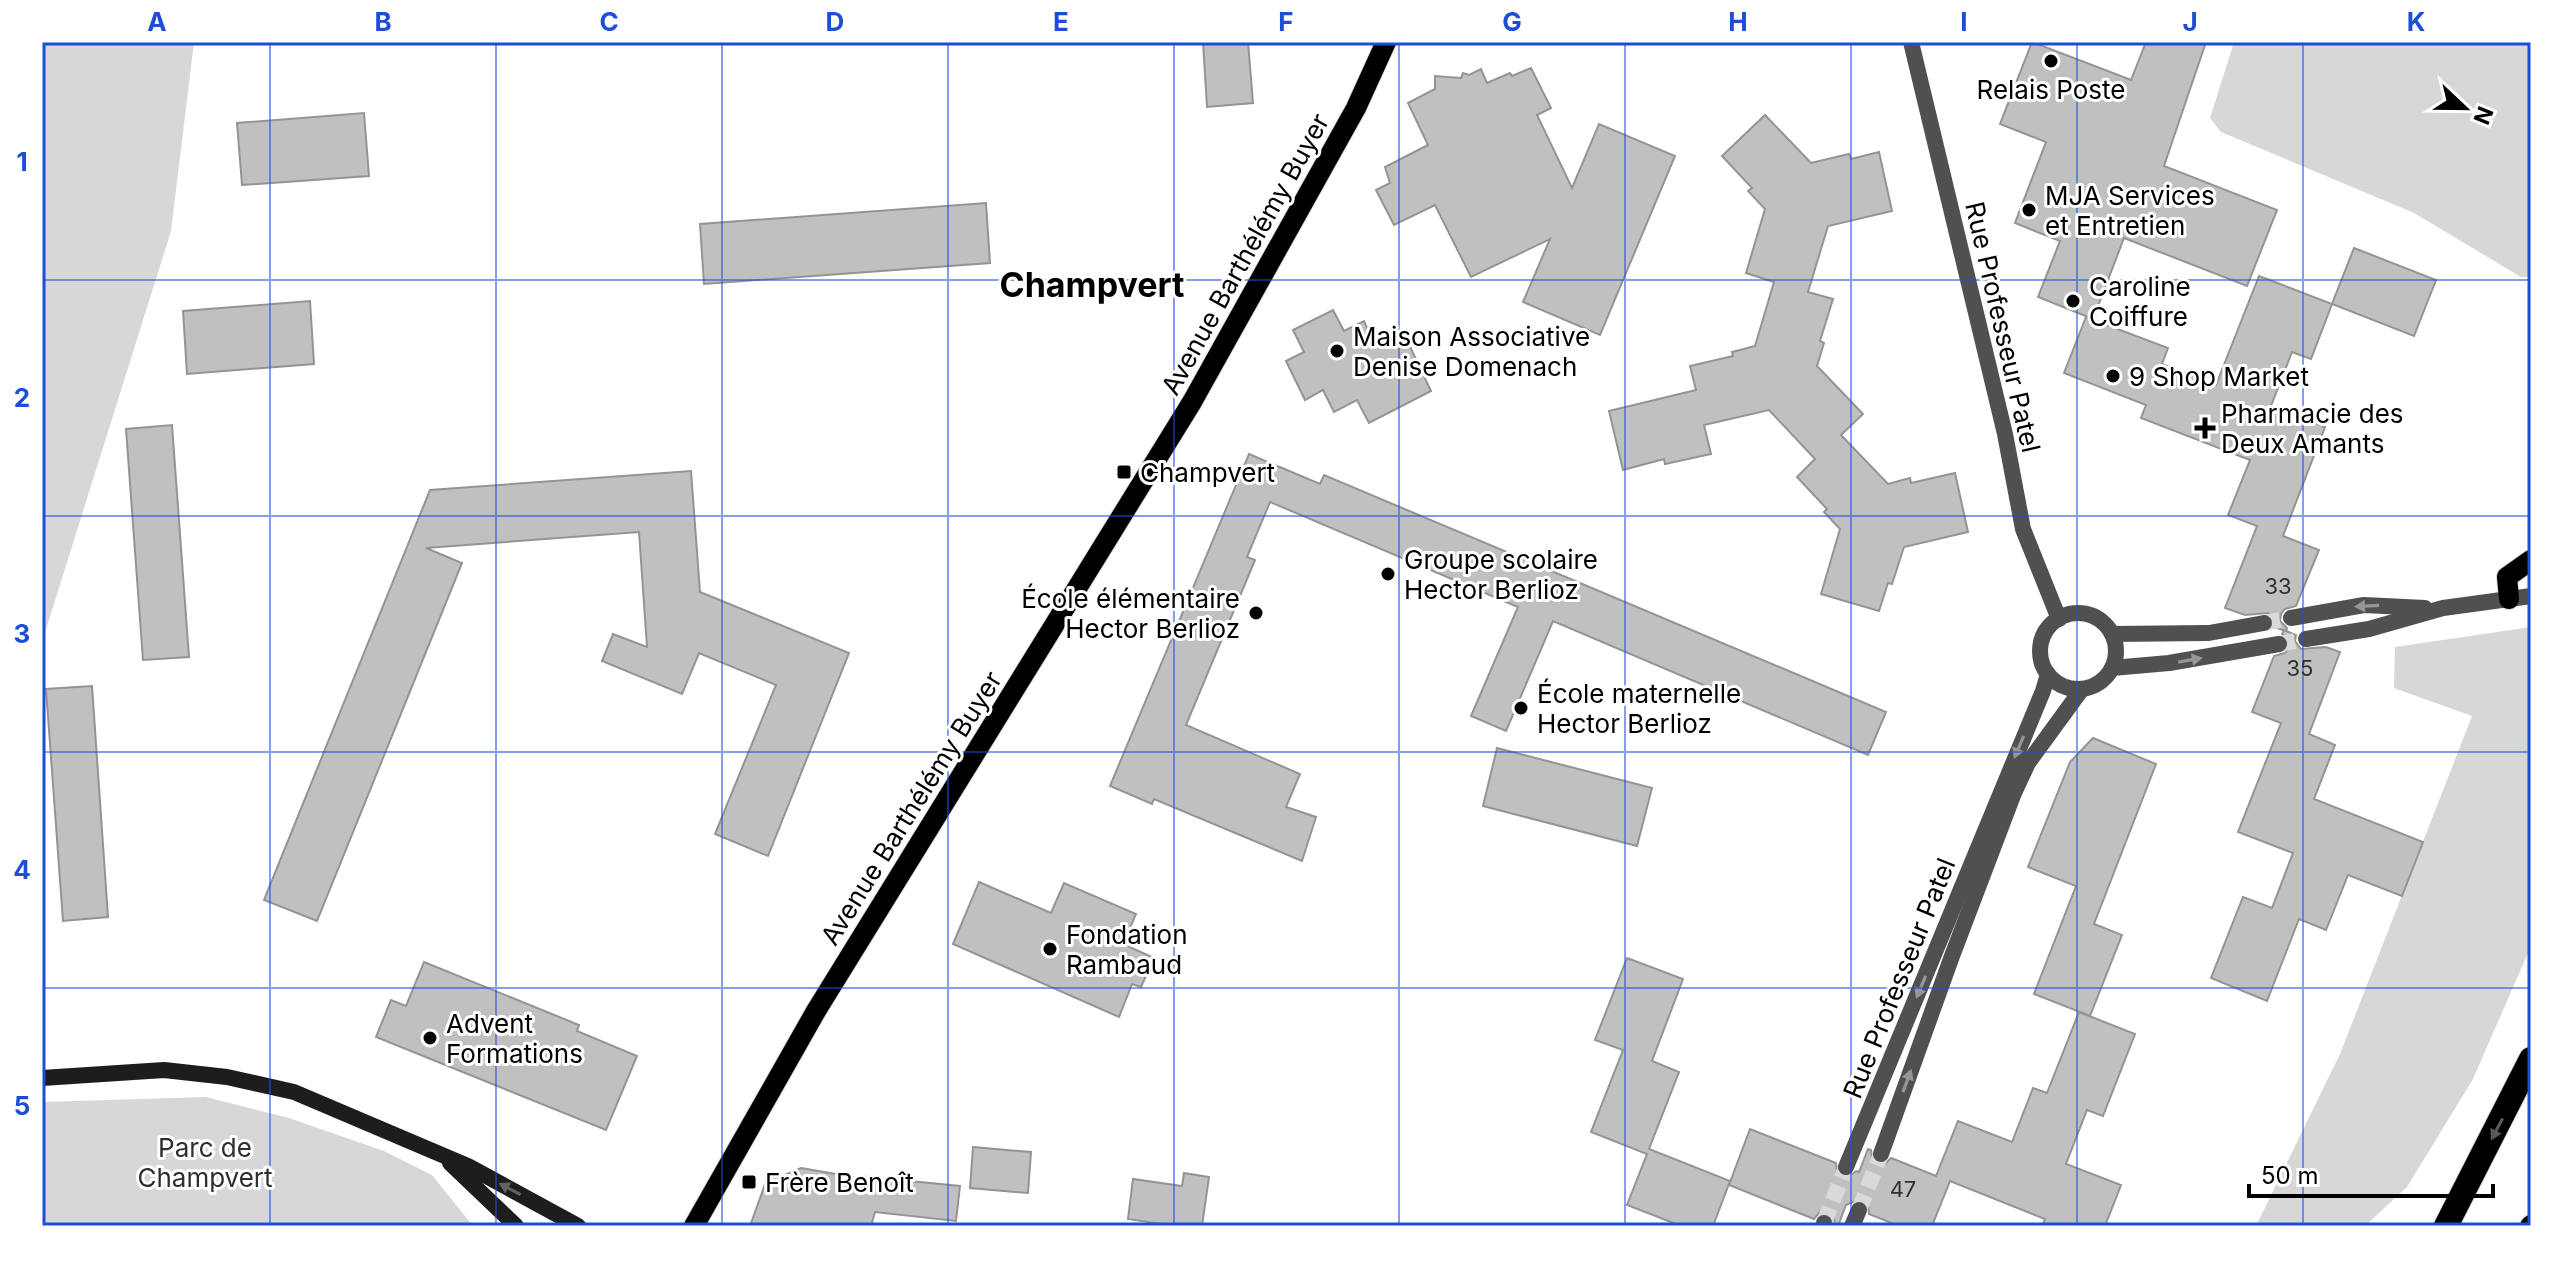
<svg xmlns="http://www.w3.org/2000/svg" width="2573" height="1268" font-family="Inter,sans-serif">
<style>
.green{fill:#d7d7d7}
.building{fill:#c0c0c0;stroke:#949494;stroke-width:2}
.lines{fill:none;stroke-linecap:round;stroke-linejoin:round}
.street-tunnel{stroke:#d9d9d9;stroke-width:16;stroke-dasharray:16 8;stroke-linecap:butt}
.primary-casing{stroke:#dbdbdb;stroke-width:22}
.highway-casing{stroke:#dbdbdb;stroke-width:26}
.street{stroke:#505050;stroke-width:16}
.secondary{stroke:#1d1d1d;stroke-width:16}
.primary{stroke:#000;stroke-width:20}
.highway{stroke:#000;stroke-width:24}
.oneway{fill:#969696}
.oneway2{fill:#595959}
.oneway3{fill:#616161}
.grid{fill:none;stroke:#1d4ed8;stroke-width:2;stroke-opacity:0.55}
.poi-dot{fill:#000;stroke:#fff;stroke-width:3}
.labels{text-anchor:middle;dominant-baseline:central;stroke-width:6;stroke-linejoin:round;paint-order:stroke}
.number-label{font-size:22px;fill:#303030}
.poi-label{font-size:26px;fill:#000;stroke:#fff;text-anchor:start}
.street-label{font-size:26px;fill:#000;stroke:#fff}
.park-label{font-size:26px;fill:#2e2e2e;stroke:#fff}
.district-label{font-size:34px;font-weight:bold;fill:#000;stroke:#fff}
.neatline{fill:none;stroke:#1d4ed8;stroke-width:3}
.grid-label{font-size:26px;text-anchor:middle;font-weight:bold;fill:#1d4ed8}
</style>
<rect width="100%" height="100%" fill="#fff"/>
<g class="green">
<polygon points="42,42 194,42 171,231 42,642"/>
<polygon points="2234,42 2531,42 2531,277 2521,277 2414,213 2221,132 2210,118"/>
<polygon points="2531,627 2531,946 2473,1079 2407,1187 2365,1226 2256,1226 2340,1054 2472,716 2394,688 2395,647"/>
<polygon points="206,1097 289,1118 384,1151 432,1175 473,1226 42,1226 42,1102"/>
</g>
<g class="building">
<polygon points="1203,42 1248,42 1253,103 1207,107"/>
<polygon points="2032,42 2131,80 2146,42 2206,42 2164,166 2277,210 2247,286 2124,238 2093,319 2038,297 2060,241 2015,223 2046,142 2000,124"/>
<polygon points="1531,68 1551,108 1537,115 1572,188 1599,124 1675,156 1600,335 1523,302 1550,239 1471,277 1435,205 1394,225 1376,190 1390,183 1385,167 1428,145 1408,103 1435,89 1435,76 1461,78 1463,73 1469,75 1481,69 1487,83 1510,73 1512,76"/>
<polygon points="364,113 369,176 242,185 237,123"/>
<polygon points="1765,115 1811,163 1849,154 1851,159 1879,152 1892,211 1828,226 1808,292 1833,299 1820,341 1824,343 1817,366 1863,414 1841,435 1888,484 1910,478 1911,483 1955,473 1968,532 1904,547 1892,584 1888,583 1879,611 1821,594 1840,529 1824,512 1827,509 1797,477 1815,459 1769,410 1704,425 1711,454 1665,464 1664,459 1623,470 1609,411 1696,390 1690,366 1733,356 1732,352 1755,346 1774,282 1746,273 1765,209 1748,191 1752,188 1722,156"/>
<polygon points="986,203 990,263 704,284 700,224"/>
<polygon points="2354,248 2436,280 2414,336 2332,304"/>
<polygon points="2259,276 2332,304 2311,359 2292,352 2271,406 2325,427 2283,536 2319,550 2296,606 2285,609 2281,614 2280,621 2287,628 2286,631 2274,627 2275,620 2268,613 2245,615 2225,608 2257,526 2228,515 2250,460 2141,418 2146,405 2064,373 2086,317 2168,348 2162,364 2216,385"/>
<polygon points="310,301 314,364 187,374 183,311"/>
<polygon points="1333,310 1344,331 1364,321 1373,341 1391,332 1406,338 1431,391 1369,423 1357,400 1334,412 1323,390 1305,400 1286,361 1304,352 1293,330"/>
<polygon points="172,425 189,657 143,660 126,429"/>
<polygon points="1249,454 1320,484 1324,475 1886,712 1868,755 1553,621 1506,731 1471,716 1518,607 1270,502 1247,557 1255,560 1186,725 1300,774 1286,807 1316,817 1302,861 1154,799 1152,804 1110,786"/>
<polygon points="691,471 700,592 849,653 768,856 715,834 776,685 699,653 682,694 602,661 613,634 647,647 639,532 426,548 462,563 317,921 264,900 430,490"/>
<polygon points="2284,630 2296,635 2295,641 2301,649 2326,647 2340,652 2309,734 2335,745 2314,799 2423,842 2402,896 2348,875 2326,930 2299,919 2267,1001 2211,978 2243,897 2272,908 2293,853 2238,832 2281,723 2252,712 2274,656 2285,653 2289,648 2290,641 2282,634"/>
<polygon points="92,686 108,917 63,921 46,689"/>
<polygon points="2093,738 2156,764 2094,924 2122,935 2090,1016 2034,994 2076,886 2028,867 2070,762"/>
<polygon points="1497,748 1652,788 1637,846 1483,806"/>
<polygon points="979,882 1051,913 1064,883 1136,914 1123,944 1154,958 1141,987 1132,984 1119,1017 953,944"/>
<polygon points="1627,958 1683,979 1652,1061 1679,1072 1649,1149 1730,1181 1713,1226 1681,1226 1627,1205 1647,1154 1591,1132 1623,1050 1595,1040"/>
<polygon points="424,962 579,1025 577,1031 637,1056 606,1130 376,1037 391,1000 406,1006"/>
<polygon points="2079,1012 2135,1034 2103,1116 2087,1110 2066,1164 2121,1185 2105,1226 2042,1226 2045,1219 1950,1181 1932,1226 1899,1226 1869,1214 1868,1204 1859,1199 1846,1205 1838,1226 1835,1226 1834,1218 1829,1213 1819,1213 1814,1219 1729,1185 1750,1129 1836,1163 1837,1173 1847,1178 1856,1171 1859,1172 1868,1149 1871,1150 1872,1160 1877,1164 1884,1165 1891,1158 1936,1176 1958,1121 2012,1142 2033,1088 2047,1093"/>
<polygon points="973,1147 1031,1152 1028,1193 970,1188"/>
<polygon points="801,1168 859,1178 859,1176 960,1186 956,1221 875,1212 871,1226 750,1226 769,1173 780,1177"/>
<polygon points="1184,1173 1209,1177 1202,1226 1174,1226 1128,1219 1133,1179 1182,1186"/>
</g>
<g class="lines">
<g class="street-tunnel">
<polyline points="2264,623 2291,618"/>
<polyline points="2279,644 2306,639"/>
<polyline points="1859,1210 1881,1154"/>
<polyline points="1824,1223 1846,1167"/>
</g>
<defs>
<g id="primary">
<polyline points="2509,599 2507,577 2531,560"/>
<polyline points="694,1226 816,1011 1192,402 1356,108 1386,42"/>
<polyline points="2530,1226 2531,1225"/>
</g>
<polyline id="highway" points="2446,1226 2531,1059"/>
</defs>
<use href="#primary" class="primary-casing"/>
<use href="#highway" class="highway-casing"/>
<g class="street">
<polyline points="1911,42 2005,434 2023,529 2059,619"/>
<circle cx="2078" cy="651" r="38"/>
<polyline points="2291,618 2364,605 2425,608"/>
<polyline points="2112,634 2209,633 2264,623"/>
<polyline points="2306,639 2369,629 2443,608 2531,596"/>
<polyline points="2112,668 2169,663 2279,644"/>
<polyline points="1881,1154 1952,956 2014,793 2028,763 2082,689"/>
<polyline points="1846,1167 2043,691 2048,674"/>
<polyline points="1824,1226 1824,1223"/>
<polyline points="1852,1226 1859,1210"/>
</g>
<g class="secondary">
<polyline points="42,1078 164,1070 227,1077 294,1092 468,1166 578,1226"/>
<polyline points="450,1163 516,1226"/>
</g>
<use href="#primary" class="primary"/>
<use href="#highway" class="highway"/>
</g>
<defs><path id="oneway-solid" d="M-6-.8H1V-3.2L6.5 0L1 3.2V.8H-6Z" transform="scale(2)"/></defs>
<g class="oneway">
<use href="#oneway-solid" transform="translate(2367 606) rotate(177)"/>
<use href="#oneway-solid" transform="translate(2190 660) rotate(-10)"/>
<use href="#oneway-solid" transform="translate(2019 747) rotate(113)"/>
<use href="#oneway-solid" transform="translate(1921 987) rotate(113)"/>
<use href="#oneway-solid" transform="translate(1907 1081) rotate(-70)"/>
</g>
<use class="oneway2" href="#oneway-solid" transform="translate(2497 1129) rotate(118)"/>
<use class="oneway3" href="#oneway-solid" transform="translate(510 1189) rotate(-152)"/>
<path class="grid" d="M270,42v1184M496,42v1184M722,42v1184M948,42v1184M1174,42v1184M1399,42v1184M1625,42v1184M1851,42v1184M2077,42v1184M2303,42v1184M42,280h2489M42,516h2489M42,752h2489M42,988h2489"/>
<g class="poi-dot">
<circle cx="2051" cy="61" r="8"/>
<circle cx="2029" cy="210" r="8"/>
<circle cx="2073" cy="301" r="8"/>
<circle cx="1337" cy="351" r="8"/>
<circle cx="2113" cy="376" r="8"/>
<path d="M2201 416h8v8h8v8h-8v8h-8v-8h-8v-8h8z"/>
<rect x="1116" y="464" width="16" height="16" rx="4"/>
<circle cx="1388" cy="574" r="8"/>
<circle cx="1256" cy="613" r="8"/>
<circle cx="1521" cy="708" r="8"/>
<circle cx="1050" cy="949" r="8"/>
<circle cx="430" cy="1038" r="8"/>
<rect x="741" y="1174" width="16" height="16" rx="4"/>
</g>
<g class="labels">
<g class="number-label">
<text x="2278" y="586">33</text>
<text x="2300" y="668">35</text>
<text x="1903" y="1189">47</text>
</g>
<g class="poi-label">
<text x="2051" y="89" text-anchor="middle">Relais Poste</text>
<text x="2045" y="195">MJA Services<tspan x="2045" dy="30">et Entretien</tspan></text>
<text x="2089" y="286">Caroline<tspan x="2089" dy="30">Coiffure</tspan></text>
<text x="1353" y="336">Maison Associative<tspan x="1353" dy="30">Denise Domenach</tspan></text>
<text x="2129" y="376">9 Shop Market</text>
<text x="2221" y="413">Pharmacie des<tspan x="2221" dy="30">Deux Amants</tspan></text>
<text x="1140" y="472">Champvert</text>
<text x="1404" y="559">Groupe scolaire<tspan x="1404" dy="30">Hector Berlioz</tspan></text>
<text x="1240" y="598" text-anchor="end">École élémentaire<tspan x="1240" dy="30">Hector Berlioz</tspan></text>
<text x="1537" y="693">École maternelle<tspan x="1537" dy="30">Hector Berlioz</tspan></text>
<text x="1066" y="934">Fondation<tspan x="1066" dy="30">Rambaud</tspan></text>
<text x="446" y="1023">Advent<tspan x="446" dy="30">Formations</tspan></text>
<text x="765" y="1182">Frère Benoît</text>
</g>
<g class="street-label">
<text transform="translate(1245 254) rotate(-61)">Avenue Barthélémy Buyer</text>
<text transform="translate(2003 327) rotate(77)">Rue Professeur Patel</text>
<text transform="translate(911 808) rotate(-58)">Avenue Barthélémy Buyer</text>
<text transform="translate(1899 978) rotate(-68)">Rue Professeur Patel</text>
</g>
<g class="park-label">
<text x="205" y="1147">Parc de<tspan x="205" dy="30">Champvert</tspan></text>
</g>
<g class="district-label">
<text x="1092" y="284">Champvert</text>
</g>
</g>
<rect width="2573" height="1268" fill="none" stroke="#ffffff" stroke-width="88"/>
<g transform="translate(2465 108) rotate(112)" stroke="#ffffff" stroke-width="6" paint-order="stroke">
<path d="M0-6L14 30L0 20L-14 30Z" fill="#000000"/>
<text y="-12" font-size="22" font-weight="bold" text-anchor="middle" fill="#000000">N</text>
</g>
<path d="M2249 1184v12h244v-12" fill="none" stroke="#000000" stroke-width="4"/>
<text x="2261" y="1184" font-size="24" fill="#000000" stroke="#ffffff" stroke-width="6" paint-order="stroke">50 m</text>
<rect x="44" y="44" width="2485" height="1180" class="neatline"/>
<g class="grid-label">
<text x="157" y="31">A</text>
<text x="383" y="31">B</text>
<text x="609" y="31">C</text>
<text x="835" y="31">D</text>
<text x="1061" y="31">E</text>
<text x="1286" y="31">F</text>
<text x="1512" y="31">G</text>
<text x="1738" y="31">H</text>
<text x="1964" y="31">I</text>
<text x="2190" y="31">J</text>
<text x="2416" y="31">K</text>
<text x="22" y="171">1</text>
<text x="22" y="407">2</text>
<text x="22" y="643">3</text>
<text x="22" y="879">4</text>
<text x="22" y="1115">5</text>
</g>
</svg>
